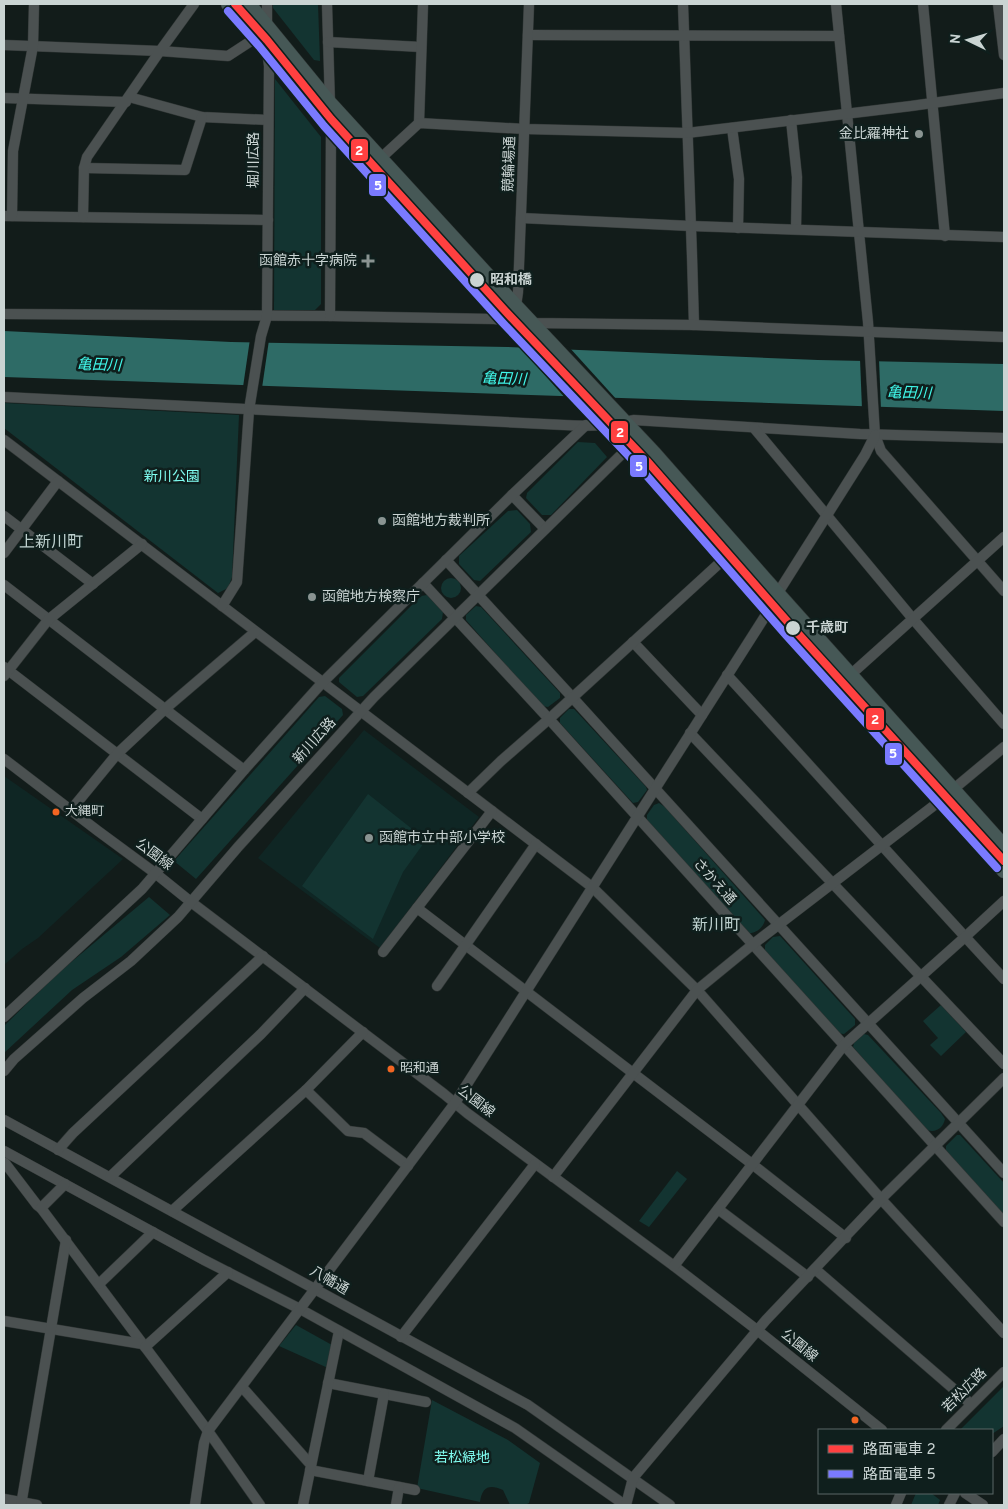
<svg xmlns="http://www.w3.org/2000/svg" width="1008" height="1509" font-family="Overpass,'Noto Sans JP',sans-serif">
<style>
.built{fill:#0f2624}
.green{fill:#133431}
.water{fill:#2e6b66}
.pier{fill:#121c1a}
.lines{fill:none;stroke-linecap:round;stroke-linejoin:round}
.minor-casing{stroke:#303635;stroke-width:11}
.major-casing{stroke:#303635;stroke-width:15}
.minor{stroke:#4b5151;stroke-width:10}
.major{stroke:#465856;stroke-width:14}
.tram-1-casing{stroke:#0f1f1d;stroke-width:11}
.tram-2-casing{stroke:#0f1f1d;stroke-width:11}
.tram-1{stroke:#ff4040;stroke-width:8}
.tram-2{stroke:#7a7aff;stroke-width:8}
.poi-dot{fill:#8a9492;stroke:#0f1f1d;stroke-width:2}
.stop-dot{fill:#cad4d3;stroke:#0f1f1d;stroke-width:2}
.bus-dot{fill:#f26522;stroke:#0f1f1d;stroke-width:2}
.labels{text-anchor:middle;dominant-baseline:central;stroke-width:5;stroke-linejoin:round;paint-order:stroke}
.bus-label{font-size:13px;fill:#cad4d3;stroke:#0f1f1d;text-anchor:start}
.poi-label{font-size:14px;fill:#cad4d3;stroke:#0f1f1d;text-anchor:start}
.street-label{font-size:14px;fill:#cad4d3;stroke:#0f1f1d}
.stop-label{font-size:14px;font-weight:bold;fill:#cad4d3;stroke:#0f1f1d;text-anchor:start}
.park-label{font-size:14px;fill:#80fdf1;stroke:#0f1f1d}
.water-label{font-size:15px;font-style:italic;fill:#40f7e9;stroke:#0f1f1d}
.quarter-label{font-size:16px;fill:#bdd0ce;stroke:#0f1f1d}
.line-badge{stroke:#0f1f1d;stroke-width:2}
.badge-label{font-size:14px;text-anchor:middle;font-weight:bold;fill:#fff}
</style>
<rect width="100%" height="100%" fill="#121c1a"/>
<g class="built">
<polygon points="364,730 479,817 380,948 258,858"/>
<polygon points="4,776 123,859 38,938 22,949 4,965"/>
</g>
<g class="green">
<polygon points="273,4 318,4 320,61 314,60 273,8"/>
<polygon points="275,79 321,137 321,304 315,310 274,310"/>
<polygon points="4,403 239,415 232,577 228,588 218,593 4,428"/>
<polygon points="578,442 595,443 607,457 551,515 542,515 526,498 527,493"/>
<polygon points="517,510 530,524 531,532 480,581 474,580 459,564 459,556 508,511"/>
<circle cx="451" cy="588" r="10"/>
<polygon points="427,595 443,612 442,619 363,696 357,697 339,682 339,678 421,596"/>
<polygon points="476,606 481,607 560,693 560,698 548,707 542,706 466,620 466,615"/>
<polygon points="325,696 342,709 343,715 196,879 174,861 319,697"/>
<polygon points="569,709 574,709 646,787 647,790 638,802 633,803 560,723 560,718"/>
<polygon points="368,794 426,840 403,872 373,939 302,886"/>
<path d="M659,803l6,4 100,113c-2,8 -9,13 -16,13l-102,-113v-5l7,-10z"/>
<polygon points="149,897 170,915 121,957 72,990 4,1053 4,1026 57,974"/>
<polygon points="780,936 855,1019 855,1025 844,1034 837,1033 765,951 765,945 773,937"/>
<polygon points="941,1005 966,1032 941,1056 930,1045 938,1038 923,1021"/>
<path d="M864,1034l4,1 73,78 4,6c-2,10 -11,15 -20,10l-72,-82 1,-4z"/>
<polygon points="957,1135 960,1135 1004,1183 1004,1215 946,1151 946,1146"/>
<polygon points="677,1171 687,1179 649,1227 639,1221"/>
<polygon points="296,1325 332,1345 328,1368 279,1346"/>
<polygon points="1004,1386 1004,1426 992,1434 992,1430 960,1430"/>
<path d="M432,1400l76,40 32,23 -11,40 -4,2h-15l-7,-15c-13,-6 -21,-4 -23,12l-63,-14z"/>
<polygon points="916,1493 931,1493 940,1500 938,1505 911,1505"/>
</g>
<polygon class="water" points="4,331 231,342 508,347 818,360 1004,364 1004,411 4,377"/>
<g class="pier">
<polygon points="250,339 269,340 262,388 243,387"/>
<polygon points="518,345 569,347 618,401 567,400"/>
<polygon points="860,359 879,359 881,410 862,409"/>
</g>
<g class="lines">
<defs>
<g id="minor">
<polyline points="327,4 330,105"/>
<polyline points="683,4 692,256 694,325"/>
<polyline points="836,4 868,322 875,435 881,451 1004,591"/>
<polyline points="923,4 945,236"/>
<polyline points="998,4 1004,55"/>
<polyline points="528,35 839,36"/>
<polyline points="328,42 421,47"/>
<polyline points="4,45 160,51 228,56 257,37"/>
<polyline points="129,97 202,117 268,120"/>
<polyline points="4,98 126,102"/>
<polyline points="791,120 797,177 796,229"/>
<polyline points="419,123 423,4"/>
<polyline points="732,128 739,179 738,228"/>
<polyline points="84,168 185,170 202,117"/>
<polyline points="369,169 419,123 525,129 687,133 911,106 1004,93"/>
<polyline points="4,216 268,220"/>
<polyline points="12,216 13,151 33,46 34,4"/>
<polyline points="83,217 84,168 87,157 160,51 194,4"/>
<polyline points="521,218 691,226 1004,237"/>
<polyline points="4,314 330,316 494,319 532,323 694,325 1004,337"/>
<polyline points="330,316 331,125"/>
<polyline points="505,321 516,306 518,292 529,4"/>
<path d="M4,397l560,28c17,1 34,1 51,-1 6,-1 12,-3 19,-4l226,14 144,4"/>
<polyline points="754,428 913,619 1004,724"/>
<polyline points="4,440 592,887 697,990 881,1199 1004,1333"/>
<polyline points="512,495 545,529"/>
<polyline points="4,516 93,584"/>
<polyline points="4,553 58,481"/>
<polyline points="446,560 572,697 1004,1173"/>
<polyline points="423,583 549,719 1004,1222"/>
<polyline points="4,585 244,770"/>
<polyline points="222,606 237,582 249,410 261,336 267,316 269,66 267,49 267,4"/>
<polyline points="633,642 702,715"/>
<polyline points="4,667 202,819"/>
<path d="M727,675c93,101 184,204 277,304"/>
<polyline points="4,676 48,620 142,544"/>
<polyline points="838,686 1004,537"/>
<polyline points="690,733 1004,1064"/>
<polyline points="4,759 98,831 155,873 191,902 444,1094 467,1113 674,1266 757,1330 882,1430"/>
<polyline points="468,793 501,761 549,719 724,559"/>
<polyline points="71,810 117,754 165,709 255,632"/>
<polyline points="417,908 752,1164 846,1238"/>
<polyline points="383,952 492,811"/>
<polyline points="437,986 536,844"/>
<polyline points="4,1017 142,889 244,770 322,683 512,495 586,425"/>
<polyline points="4,1071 14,1059 83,998 131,961 178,917 238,847 374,697 626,450 628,435 625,422"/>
<polyline points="306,1090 348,1131 364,1133 408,1166"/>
<polyline points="4,1120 528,1405 670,1505"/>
<polyline points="58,1150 73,1133 263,956"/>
<polyline points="4,1151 204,1260 300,1309 515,1428 625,1505"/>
<polyline points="5,1163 37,1205 41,1208"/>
<polyline points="110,1177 261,1034 305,988"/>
<polyline points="553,1177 697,990 752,945 932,807 1004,747"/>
<polyline points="65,1184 41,1208 208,1431 260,1505"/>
<polyline points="718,1209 808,1277"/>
<polyline points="172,1211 306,1090 363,1032"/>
<polyline points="674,1266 844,1045 965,937 1004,901"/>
<polyline points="815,1269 971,1404"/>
<polyline points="99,1284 153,1232"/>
<polyline points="4,1321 142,1344"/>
<polyline points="401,1337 535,1164"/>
<polyline points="145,1347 228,1272"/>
<polyline points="328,1383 426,1402"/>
<polyline points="242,1387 311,1465"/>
<polyline points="946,1430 1004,1372"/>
<polyline points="992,1452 1004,1439"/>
<polyline points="310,1470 415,1490"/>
<polyline points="368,1481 384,1394"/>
<polyline points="965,1493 983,1505"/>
<polyline points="4,1499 37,1505"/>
<polyline points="21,1505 66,1240"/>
<polyline points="195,1505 204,1443 208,1431 455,1103 769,610 774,599 865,455 875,435"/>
<polyline points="303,1505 339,1331"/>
<polyline points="396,1505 399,1487"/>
<polyline points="626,1505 633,1478 766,1320 881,1199 1004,1078"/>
<polyline points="896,1505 901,1493"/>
<polyline points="949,1505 955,1493"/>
</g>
<g id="major">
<polyline points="228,4 332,128 505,321 641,465 1004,871"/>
<polyline points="249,4 330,103 516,306 655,454 765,579 1004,846"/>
</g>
</defs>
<use href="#minor" class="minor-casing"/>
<use href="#major" class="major-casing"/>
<use href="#minor" class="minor"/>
<use href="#major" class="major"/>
<defs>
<polyline id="tram-1" points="235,4 267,40 331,119 509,315 647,461 793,628 1004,861"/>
<polyline id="tram-2" points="228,11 259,46 324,126 502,322 640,468 786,635 997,868"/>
</defs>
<use href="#tram-1" class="tram-1-casing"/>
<use href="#tram-2" class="tram-2-casing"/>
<use href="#tram-1" class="tram-1"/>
<use href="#tram-2" class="tram-2"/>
</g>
<g class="poi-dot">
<circle cx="919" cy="134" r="5"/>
<path d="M365.5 253.5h5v5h5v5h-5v5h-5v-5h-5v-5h5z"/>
<circle cx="382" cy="521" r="5"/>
<circle cx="312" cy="597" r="5"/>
<circle cx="369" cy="838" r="5"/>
</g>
<g class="stop-dot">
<circle cx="477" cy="280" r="8"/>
<circle cx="793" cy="628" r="8"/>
</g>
<g class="bus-dot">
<circle cx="56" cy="812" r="4.5"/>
<circle cx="391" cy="1069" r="4.5"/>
<circle cx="855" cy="1420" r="4.5"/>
</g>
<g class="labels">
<g class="bus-label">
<text x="65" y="812">大縄町</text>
<text x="400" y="1069">昭和通</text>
</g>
<g class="poi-label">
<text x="909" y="134" text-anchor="end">金比羅神社</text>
<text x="357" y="261" text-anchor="end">函館赤十字病院</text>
<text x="392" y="521">函館地方裁判所</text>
<text x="322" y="597">函館地方検察庁</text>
<text x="379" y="838">函館市立中部小学校</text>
</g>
<g class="street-label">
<text transform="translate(254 160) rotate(-90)">堀川広路</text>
<text transform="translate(510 164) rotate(-88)">競輪場通</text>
<text transform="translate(315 741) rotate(-48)">新川広路</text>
<text transform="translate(154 855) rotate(37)">公園線</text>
<text transform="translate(714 882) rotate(48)">さかえ通</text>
<text transform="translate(476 1102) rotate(38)">公園線</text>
<text transform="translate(329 1281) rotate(30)">八幡通</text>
<text transform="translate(799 1346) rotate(39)">公園線</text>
<text transform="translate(965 1391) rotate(-45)">若松広路</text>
</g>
<g class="stop-label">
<text x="490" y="280">昭和橋</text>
<text x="806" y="628">千歳町</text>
</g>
<g class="park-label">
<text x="172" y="477">新川公園</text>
<text x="462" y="1458">若松緑地</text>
</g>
<g class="water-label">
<text transform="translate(99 366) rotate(2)">亀田川</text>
<text transform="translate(504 380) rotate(2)">亀田川</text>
<text transform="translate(909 394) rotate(2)">亀田川</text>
</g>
<g class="quarter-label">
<text x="51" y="543">上新川町</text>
<text x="716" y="926">新川町</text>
</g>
</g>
<g class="line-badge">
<rect x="350" y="138" width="19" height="24" rx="5" fill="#ff4040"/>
<rect x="368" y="173" width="19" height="24" rx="5" fill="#7a7aff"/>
<rect x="610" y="420" width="19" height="24" rx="5" fill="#ff4040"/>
<rect x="629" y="454" width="19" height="24" rx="5" fill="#7a7aff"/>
<rect x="865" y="707" width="20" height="24" rx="5" fill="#ff4040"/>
<rect x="884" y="742" width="19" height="24" rx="5" fill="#7a7aff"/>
</g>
<g class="badge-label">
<text x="359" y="155">2</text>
<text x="378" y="190">5</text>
<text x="620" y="437">2</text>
<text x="639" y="471">5</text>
<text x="875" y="724">2</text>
<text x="893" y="758">5</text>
</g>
<rect width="1008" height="1509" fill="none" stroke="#cad4d3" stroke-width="10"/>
<rect x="818" y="1429" width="175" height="65" fill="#0f1f1d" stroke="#5a6766"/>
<rect x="828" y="1445" width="25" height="8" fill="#ff4040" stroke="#5a6766"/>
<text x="863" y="1454" font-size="15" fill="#cad4d3">路面電車 2</text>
<rect x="828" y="1470" width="25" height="8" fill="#7a7aff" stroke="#5a6766"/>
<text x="863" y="1479" font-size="15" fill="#cad4d3">路面電車 5</text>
<g transform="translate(968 40) rotate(275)" stroke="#0f1f1d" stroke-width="4" paint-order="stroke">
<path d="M0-4L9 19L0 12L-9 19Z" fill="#cad4d3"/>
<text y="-8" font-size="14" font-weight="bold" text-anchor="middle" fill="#cad4d3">N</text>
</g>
</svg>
